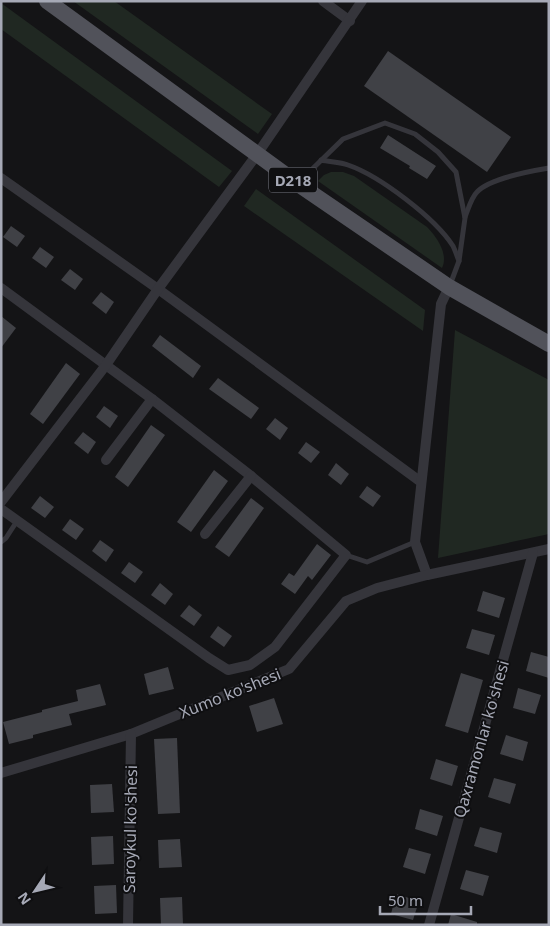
<svg xmlns="http://www.w3.org/2000/svg" width="550" height="926" font-family="'Noto Sans',sans-serif">
<style>
.green{fill:#202822}
.building{fill:#404146}
.lines{fill:none;stroke-linecap:round;stroke-linejoin:round}
.lane{stroke:#35353b;stroke-width:5}
.street{stroke:#35353b;stroke-width:10}
.primary{stroke:#51525a;stroke-width:16}
.labels{text-anchor:middle;dominant-baseline:central;stroke-width:4;stroke-linejoin:round;paint-order:stroke}
.shield{fill:#0f0f11;stroke:#797b84;stroke-width:1}
.shield-label{font-size:15px;font-weight:bold;fill:#a6a9b6}
.street-label{font-size:16px;fill:#a6a9b6;stroke:#0f0f11}
</style>
<rect width="100%" height="100%" fill="#141416"/>
<g class="green">
<polygon points="73,1 114,1 272,114 258,134"/>
<polygon points="1,3 232,171 219,187 1,29"/>
<path d="M331,172h12l11,4 73,51c9,9 22,27 15,41l-124,-87 6,-6z"/>
<polygon points="256,189 425,310 423,331 244,206"/>
<polygon points="455,330 549,380 549,534 438,558"/>
</g>
<g class="building">
<polygon points="388,51 511,137 487,172 364,86"/>
<polygon points="388,135 436,166 427,179 409,168 410,166 380,148"/>
<polygon points="11,226 25,236 17,247 3,237"/>
<polygon points="40,247 54,257 46,268 32,258"/>
<polygon points="70,269 83,279 75,290 61,280"/>
<polygon points="101,292 114,302 106,314 92,303"/>
<polygon points="1,316 16,328 1,348"/>
<polygon points="160,335 201,366 193,378 152,346"/>
<polygon points="66,363 80,374 43,424 30,414"/>
<polygon points="218,378 259,408 251,419 209,389"/>
<polygon points="104,406 118,416 110,428 96,417"/>
<polygon points="275,418 288,428 280,440 266,429"/>
<polygon points="151,425 165,435 128,487 115,477"/>
<polygon points="83,432 96,442 88,454 74,443"/>
<polygon points="306,442 320,452 311,463 298,453"/>
<polygon points="336,463 349,474 341,485 328,475"/>
<polygon points="214,470 228,481 191,532 177,522"/>
<polygon points="367,486 381,496 373,507 359,497"/>
<polygon points="40,496 54,507 45,518 31,508"/>
<polygon points="251,498 264,508 229,557 215,547"/>
<polygon points="70,519 84,529 76,540 62,530"/>
<polygon points="100,540 114,550 106,562 92,551"/>
<polygon points="317,544 331,555 312,580 308,576 295,594 281,584 289,573 294,576"/>
<polygon points="129,562 143,572 135,583 121,573"/>
<polygon points="160,583 173,594 165,605 151,595"/>
<polygon points="483,591 505,598 499,618 477,611"/>
<polygon points="189,605 202,615 194,626 180,616"/>
<polygon points="218,626 232,636 224,647 210,637"/>
<polygon points="472,629 495,635 489,655 466,648"/>
<polygon points="531,652 549,657 549,678 526,671"/>
<polygon points="168,667 174,689 149,695 144,674"/>
<polygon points="461,673 483,680 468,733 445,726"/>
<polygon points="100,684 106,705 69,714 72,725 33,735 33,738 9,744 3,722 42,712 42,710 78,701 76,690"/>
<polygon points="518,688 541,695 535,714 513,708"/>
<polygon points="274,698 283,724 257,732 249,706"/>
<polygon points="506,735 528,742 523,761 500,754"/>
<polygon points="177,738 180,813 158,814 154,739"/>
<polygon points="436,759 458,766 452,786 430,779"/>
<polygon points="494,778 516,784 510,804 488,797"/>
<polygon points="112,784 114,812 91,813 90,785"/>
<polygon points="420,809 443,816 437,836 415,829"/>
<polygon points="480,827 502,833 497,853 474,846"/>
<polygon points="113,836 114,864 92,865 91,837"/>
<polygon points="180,839 182,867 159,868 158,840"/>
<polygon points="409,848 431,854 425,874 403,867"/>
<polygon points="466,870 489,876 483,896 460,889"/>
<polygon points="116,885 117,913 95,914 94,886"/>
<polygon points="396,894 419,901 413,920 391,914"/>
<polygon points="182,897 183,925 161,925 160,898"/>
<polygon points="451,914 477,922 477,925 448,925"/>
</g>
<g class="lines">
<g class="lane">
<path d="M321,160c9,2 19,2 27,5 32,11 87,53 105,81 2,4 4,10 6,15"/>
<polyline points="300,181 343,139 385,123 415,134 438,152 456,172 465,218 459,261 450,285"/>
<path d="M465,217c3,-7 6,-19 12,-25 12,-13 54,-21 72,-24"/>
<polyline points="1,542 6,538 17,521"/>
<polyline points="346,555 367,562 415,542"/>
</g>
<g class="street">
<polyline points="323,1 350,21"/>
<polyline points="1,178 158,289 421,482"/>
<polyline points="1,288 152,399 251,476 346,555 275,647 250,665 228,670 209,658 1,509"/>
<polyline points="106,460 152,399"/>
<polyline points="1,502 106,365 158,289 258,153 362,1"/>
<polyline points="205,534 251,476"/>
<polyline points="427,575 415,542 441,304 449,287"/>
<polyline points="1,773 131,734 289,669 346,601 377,588 427,575 549,549"/>
<polyline points="128,925 131,734"/>
<polyline points="429,925 533,553"/>
</g>
<polyline class="primary" points="47,1 298,184 449,287 549,344"/>
</g>
<g class="labels">
<rect class="shield" x="269" y="167.5" width="48" height="25" rx="4"/>
<g class="shield-label">
<text x="293" y="180">D218</text>
</g>
<g class="street-label">
<text transform="translate(230 693) rotate(-22)">Xumo ko'shesi</text>
<text transform="translate(481 739) rotate(-74)">Qaxramonlar ko'shesi</text>
<text transform="translate(130 829) rotate(-89)">Saroykul ko'shesi</text>
</g>
</g>
<rect width="550" height="926" fill="none" stroke="#a6a9b6" stroke-width="5"/>
<g transform="translate(35 891) rotate(235)" stroke="#0f0f11" stroke-width="4" paint-order="stroke">
<path d="M0-4L9 19L0 12L-9 19Z" fill="#a6a9b6"/>
<text y="-8" font-size="14" font-weight="bold" text-anchor="middle" fill="#a6a9b6">N</text>
</g>
<path d="M380 906v8h91v-8" fill="none" stroke="#a6a9b6" stroke-width="2.5"/>
<text x="388" y="906" font-size="15" fill="#a6a9b6" stroke="#0f0f11" stroke-width="4" paint-order="stroke">50 m</text>
</svg>
